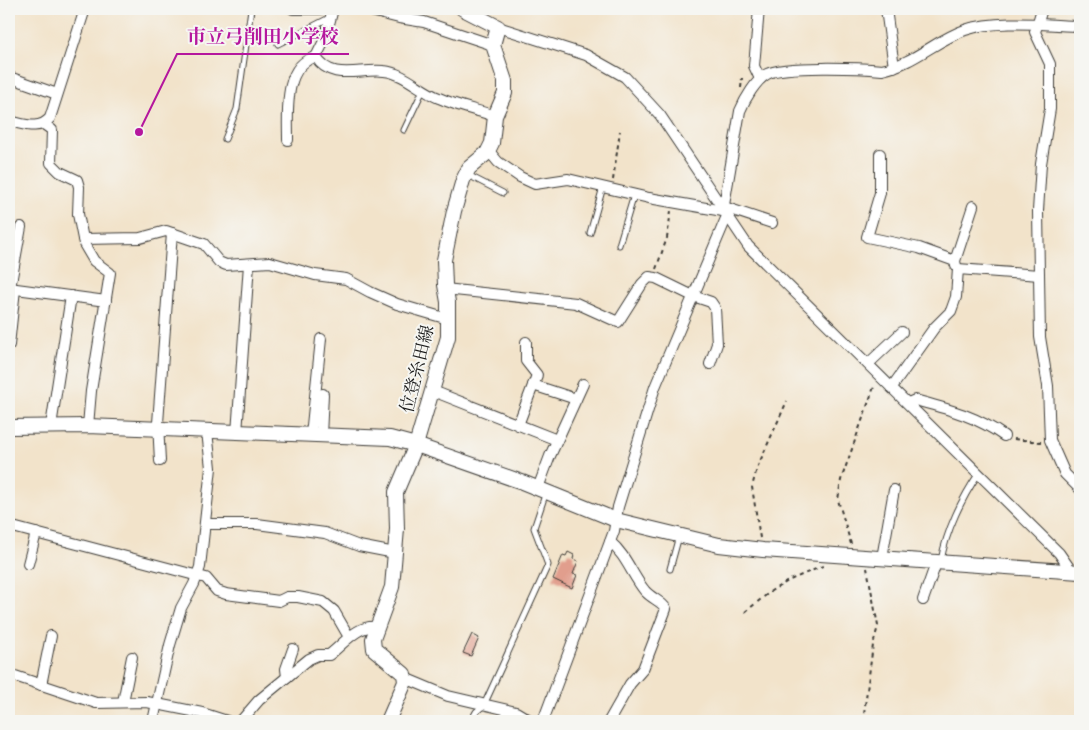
<svg xmlns="http://www.w3.org/2000/svg" width="1089" height="730" font-family="'IM FELL Great Primer','Noto Serif JP',serif">
<style>
.building{fill:#e19e8d}
.lines{fill:none;stroke-linecap:round;stroke-linejoin:round}
.lane-casing{stroke:#3c3a36;stroke-width:7}
.street-casing{stroke:#3c3a36;stroke-width:12}
.secondary-casing{stroke:#3c3a36;stroke-width:16}
.path{stroke:#3c3a36;stroke-width:2;stroke-dasharray:4 4;stroke-linecap:butt}
.lane{stroke:#fff;stroke-width:5}
.street{stroke:#fff;stroke-width:10}
.secondary{stroke:#fff;stroke-width:14}
.labels{text-anchor:middle;dominant-baseline:central;stroke-width:4;stroke-linejoin:round;paint-order:stroke}
.street-label{font-size:18px;fill:#1c1c1c;stroke:#f6f6f2}
.leader{fill:none;stroke:#b5179e;stroke-width:2}
.callout-dot{fill:#b5179e;stroke:#f6f6f2;stroke-width:2}
.callout-label{font-size:19px;text-anchor:middle;font-weight:bold;fill:#b5179e;stroke:#f6f6f2;stroke-width:4;stroke-linejoin:round;paint-order:stroke}
</style>
<rect width="100%" height="100%" fill="#f6f6f2"/>
<filter id="ink" filterUnits="userSpaceOnUse"><feTurbulence type="fractalNoise" baseFrequency=".02" numOctaves="2"/><feDisplacementMap in="SourceGraphic" scale="10" xChannelSelector="R" yChannelSelector="G"/><feConvolveMatrix kernelMatrix="1 2 1 2 8 2 1 2 1" color-interpolation-filters="sRGB"/></filter>
<filter id="wash" filterUnits="userSpaceOnUse"><feTurbulence type="fractalNoise" baseFrequency=".0096" numOctaves="4" result="noise"/><feDisplacementMap in="SourceGraphic" scale="20" xChannelSelector="R" yChannelSelector="G"/><feGaussianBlur stdDeviation="1.12" result="paint"/><feColorMatrix in="noise" values="0 0 0 0 0 0 0 0 0 0 0 0 0 0 0 0 0 1.4 0 .05"/><feComposite in="paint" operator="in"/></filter>
<g filter="url(#wash)">
<rect width="100%" height="100%" fill="#f2e3ca"/>
<g id="blocks">
<g class="building">
<polygon points="568,552 574,555 573,559 578,561 573,574 577,575 572,588 553,579 563,555 566,556"/>
<polygon points="472,634 479,638 471,656 463,653"/>
</g>
</g>
</g>
<g filter="url(#ink)">
<use href="#blocks" fill-opacity="0" stroke="#3c3a36" stroke-width="1"/>
<g class="lines">
<defs>
<g id="lane">
<polyline points="278,44 329,18"/>
<polyline points="404,130 423,90"/>
<polyline points="225,139 237,109 251,9"/>
<polyline points="466,174 503,193"/>
<polyline points="590,233 603,187"/>
<polyline points="619,245 634,195"/>
<path d="M941,561c5,-30 21,-63 38,-88"/>
<polyline points="670,569 679,536"/>
<polyline points="471,721 476,712 484,705 548,565 534,528 546,492"/>
</g>
<g id="street">
<polyline points="293,9 320,9"/>
<path d="M333,9l-8,30 -9,18c15,25 44,11 68,14 21,2 36,20 55,27 18,8 37,12 56,18"/>
<polyline points="363,9 399,18 424,22 493,45"/>
<polyline points="759,9 754,66 760,79"/>
<polyline points="886,9 894,67"/>
<polyline points="1042,9 1035,32 1050,64 1050,109 1041,164 1038,211 1040,337 1048,386 1050,440 1065,474 1080,489"/>
<polyline points="498,27 586,55 625,77 660,115 748,246 1059,553 1070,569"/>
<polyline points="9,77 57,94"/>
<path d="M9,121c15,3 30,10 41,-3l35,-109"/>
<polyline points="45,125 52,130 51,163 60,172 77,180 79,187 78,214 84,244 94,261 110,273 91,391 88,426"/>
<path d="M288,140c0,-26 -5,-76 28,-83"/>
<polyline points="488,150 498,162 520,177 535,184 568,179 649,198 723,211"/>
<polyline points="880,154 880,193 867,237 919,248 955,261"/>
<polyline points="724,207 772,223"/>
<path d="M723,211l17,-100c5,-12 16,-31 27,-37 16,-9 95,-6 115,-4 31,-6 54,-30 83,-40 33,-11 81,-5 115,-4"/>
<polyline points="83,239 140,238 166,231 204,244 219,262 226,265 270,262 315,275 346,279 370,292 397,304 448,319"/>
<polyline points="956,266 955,261 973,206"/>
<polyline points="9,288 106,301"/>
<polyline points="10,288 21,227"/>
<polyline points="445,289 576,303 618,322 642,284 649,277 656,278 693,296 711,302 715,308 717,344 710,364"/>
<polyline points="9,345 15,289"/>
<polyline points="868,364 902,332"/>
<polyline points="533,385 576,399"/>
<polyline points="892,387 934,328 951,311 956,297 958,269 1039,275"/>
<polyline points="433,391 557,440"/>
<path d="M908,403l7,-3c33,9 61,16 89,36"/>
<polyline points="518,425 537,375 526,361 526,342"/>
<polyline points="51,426 71,296"/>
<polyline points="237,433 249,264"/>
<polyline points="311,435 321,339"/>
<polyline points="321,436 323,394"/>
<polyline points="160,461 158,423 172,233"/>
<polyline points="538,488 550,456 583,384"/>
<polyline points="205,524 257,524 325,533 359,546 395,553"/>
<polyline points="9,526 206,578 217,591 226,594 279,601 287,597 298,597 323,602 334,611 349,637"/>
<polyline points="882,558 894,490"/>
<polyline points="28,564 36,533"/>
<polyline points="923,600 934,569 935,561"/>
<polyline points="9,674 96,703 147,702 202,713 227,721"/>
<polyline points="287,677 286,669 293,649"/>
<polyline points="405,678 448,696 516,712 531,721"/>
<polyline points="41,685 51,636"/>
<polyline points="123,702 132,657"/>
<polyline points="153,721 170,645 181,608 194,584 200,567 211,468 207,431"/>
<path d="M241,721l18,-21 50,-41 9,-4h11c16,-12 27,-30 48,-28"/>
<polyline points="543,721 614,531 618,507 655,387 727,216"/>
<path d="M609,721l21,-37 13,-15 23,-60c-4,-8 -14,-10 -21,-18 -13,-16 -19,-36 -35,-49"/>
</g>
<g id="secondary">
<polyline points="9,427 88,426 390,438 416,445 522,482 616,520 719,545 763,550 1080,572"/>
<polyline points="388,721 405,682 404,674 374,649 373,639 392,587 397,529 396,492 416,445 448,337 448,302 445,285 444,260 454,211 463,180 469,168 487,153 492,143 495,116 505,93 505,81 493,45 498,27 463,9"/>
</g>
</defs>
<use href="#lane" class="lane-casing"/>
<use href="#street" class="street-casing"/>
<use href="#secondary" class="secondary-casing"/>
<g class="path">
<polyline points="741,88 742,78"/>
<polyline points="613,180 620,131"/>
<polyline points="656,269 667,238 671,211"/>
<polyline points="1014,439 1041,442"/>
<polyline points="760,538 752,487 757,468 787,401"/>
<polyline points="851,544 838,500 841,480 875,384"/>
<polyline points="745,612 771,591 790,580 825,565"/>
<polyline points="863,721 873,645 878,626 867,568"/>
</g>
<use href="#lane" class="lane"/>
<use href="#street" class="street"/>
<use href="#secondary" class="secondary"/>
</g>
</g>
<g class="labels">
<g class="street-label">
<text transform="translate(417 369) rotate(-76)">位登糸田線</text>
</g>
</g>
<path class="leader" d="M139 132L177 54H349"/>
<circle class="callout-dot" cx="139" cy="132" r="5"/>
<g class="callout-label">
<text x="263" y="43">市立弓削田小学校</text>
</g>
<rect width="1089" height="730" fill="none" stroke="#f6f6f2" stroke-width="30"/>
</svg>
